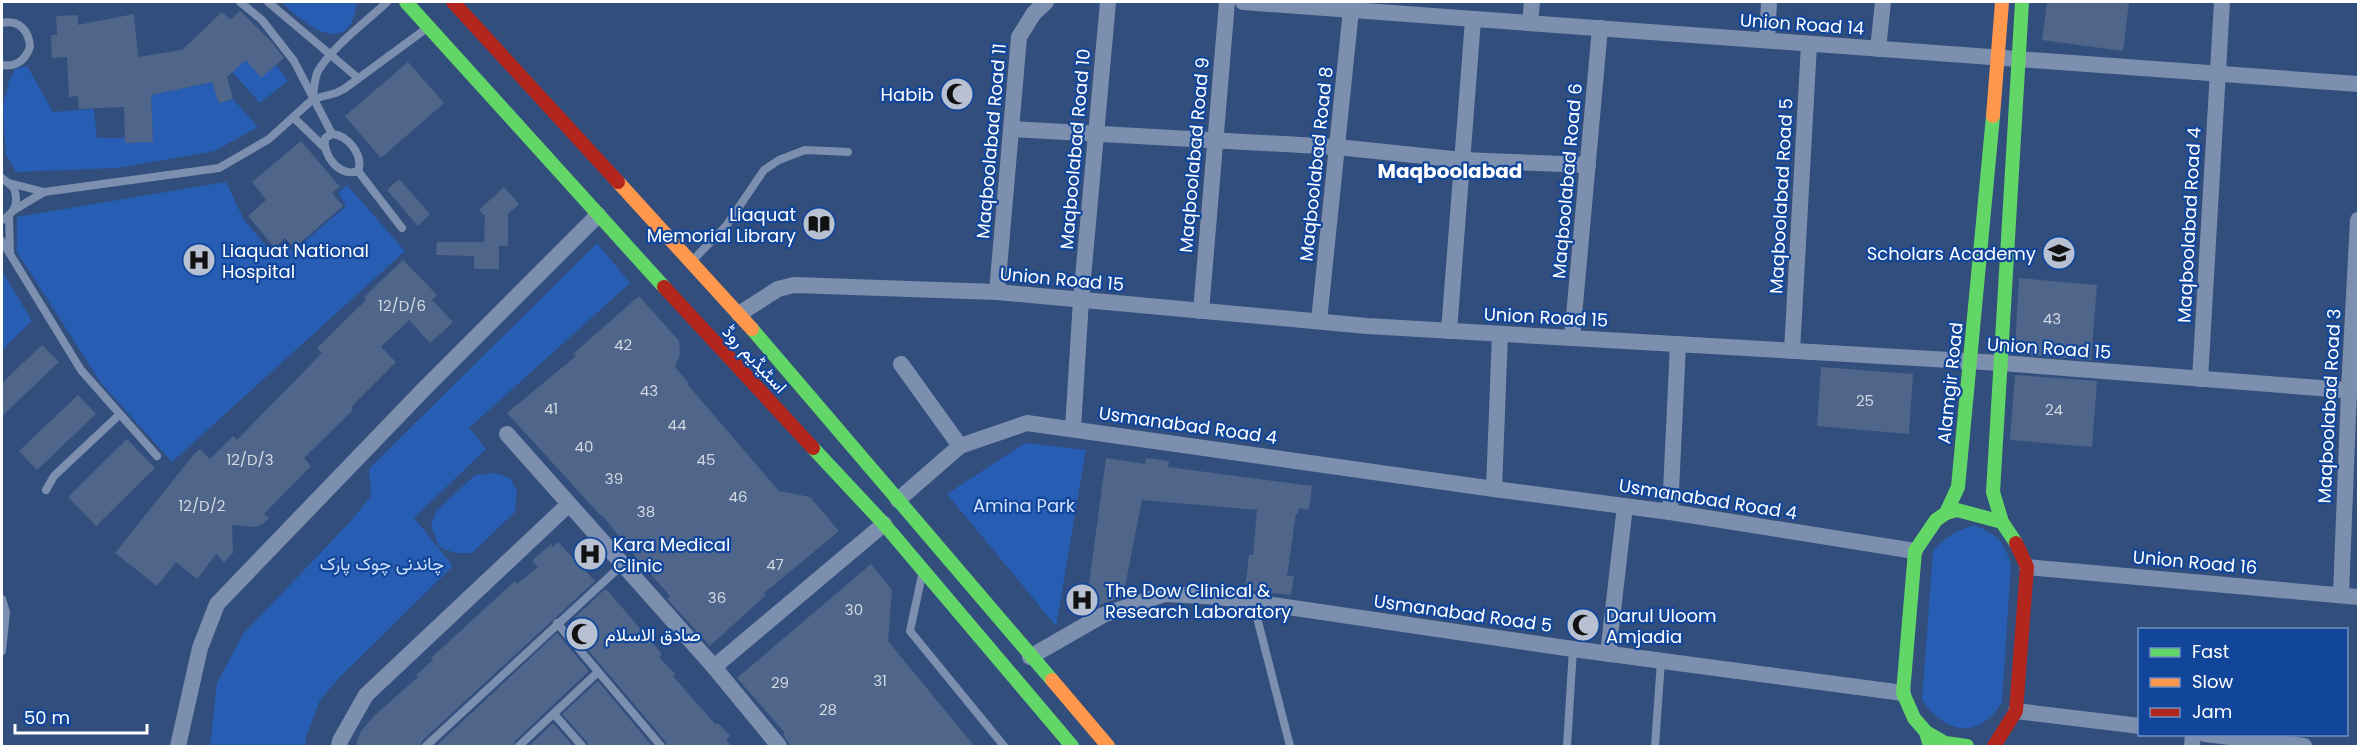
<svg xmlns="http://www.w3.org/2000/svg" width="2360" height="748" font-family="Poppins,Vazirmatn,sans-serif">
<style>
.green{fill:#275db2}
.building{fill:#4f668a}
.lines{fill:none;stroke-linecap:round;stroke-linejoin:round}
.lane{stroke:#7d8fae;stroke-width:8}
.street{stroke:#7d8fae;stroke-width:16}
.fast{stroke:#63d668;stroke-width:14}
.slow{stroke:#ff974d;stroke-width:14}
.jam{stroke:#b3261e;stroke-width:14}
.labels{text-anchor:middle;dominant-baseline:central;stroke-width:4.5;stroke-linejoin:round;paint-order:stroke}
.number-label{font-size:15px;fill:#d3d9e2}
.street-label{font-size:18px;fill:#fff;stroke:#12469b}
.poi-label{font-size:18px;fill:#fff;stroke:#12469b;text-anchor:start}
.park-label{font-size:18px;fill:#cfe1fd;stroke:#12469b}
.neighbourhood-label{font-size:20px;font-weight:bold;fill:#fff;stroke:#12469b}
</style>
<rect width="100%" height="100%" fill="#324e7c"/>
<g class="green">
<path d="M282,2h75c-7,57 -51,25 -75,0z"/>
<polygon points="246,60 261,77 276,65 288,81 260,103 232,72"/>
<polygon points="27,66 53,112 94,109 97,138 125,138 126,143 153,141 151,95 212,82 219,103 233,99 258,127 215,151 117,168 16,172 6,155 3,107 9,81 15,69"/>
<polygon points="226,182 244,220 274,255 285,244 293,251 346,206 338,193 347,185 405,251 172,462 101,383 17,252 17,217"/>
<polygon points="597,243 630,283 469,428 486,449 414,518 453,566 341,676 320,700 306,737 305,746 210,746 217,683 243,634 350,522 371,496 369,469"/>
<polygon points="2,271 32,321 2,350"/>
<polygon points="1025,443 1086,450 1056,626 947,494"/>
<polygon points="494,473 510,478 517,491 515,512 472,553 455,553 439,547 431,526 436,511 475,475"/>
<path d="M1975,525c24,12 28,14 36,40l-9,137c-23,38 -56,33 -80,-2l11,-149c13,-14 23,-21 42,-26z"/>
</g>
<g class="building">
<polygon points="2047,2 2129,2 2123,51 2042,40"/>
<polygon points="240,11 270,40 284,58 261,78 246,60 227,77 233,99 219,103 212,82 151,95 153,142 125,143 124,107 79,109 78,96 69,97 67,57 52,58 51,35 57,35 56,16 78,15 78,25 134,14 138,57 182,50 222,12 230,20"/>
<polygon points="408,62 444,103 381,158 345,116"/>
<polygon points="301,141 340,187 332,193 343,206 294,248 285,238 275,248 248,216 266,200 252,182"/>
<polygon points="399,179 430,214 418,226 387,190"/>
<polygon points="504,187 519,204 508,214 508,246 499,246 499,269 474,269 474,256 436,255 437,242 484,242 485,216 479,210"/>
<polygon points="403,260 437,295 432,300 453,322 430,343 409,320 381,347 396,362 351,407 353,410 304,458 311,466 264,514 269,518 263,524 256,527 232,525 233,553 224,562 216,554 197,579 176,562 157,586 115,553 194,454 200,449 210,459 233,436 237,440 322,353 317,348 366,300 364,297"/>
<polygon points="2019,278 2097,285 2091,360 2017,354 2015,351"/>
<polygon points="639,296 679,341 680,354 675,367 689,383 687,384 779,491 810,497 839,531 764,593 766,595 710,646 667,599 670,596 638,560 602,515 601,516 507,413 576,356 573,354"/>
<polygon points="42,345 59,362 2,416 2,383"/>
<polygon points="1821,367 1913,374 1909,434 1817,426"/>
<polygon points="2015,375 2097,381 2092,447 2010,440"/>
<polygon points="78,395 96,414 37,470 19,451"/>
<polygon points="127,439 155,468 96,526 68,497"/>
<polygon points="1106,458 1145,464 1146,458 1169,461 1168,467 1312,486 1309,510 1299,508 1298,514 1296,514 1287,576 1294,576 1291,595 1245,590 1249,555 1253,555 1257,510 1142,500 1123,597 1099,605 1085,613"/>
<polygon points="558,542 595,581 422,741 420,747 355,747 361,731 374,716 418,677 416,675 433,660 431,658 515,581 517,584 538,567 532,561 551,544 553,547"/>
<polygon points="871,564 892,590 888,641 975,747 791,747 783,734 785,733 737,678"/>
<polygon points="604,590 607,590 662,654 659,657 675,674 673,676 692,698 716,725 718,723 730,736 726,740 732,747 667,747 666,742 567,625"/>
<polygon points="557,633 589,671 515,741 513,747 435,747"/>
<polygon points="598,681 653,747 588,747 587,742 562,714"/>
<polygon points="553,723 574,747 528,747"/>
</g>
<g class="lines">
<g class="lane">
<polyline points="240,2 262,20 294,61 332,134"/>
<polyline points="268,2 358,78"/>
<path d="M2,23c17,-4 27,8 28,24 -5,14 -14,20 -28,18"/>
<path d="M313,98c1,-8 1,-19 5,-27 15,-25 48,-49 69,-69"/>
<polyline points="293,117 323,146"/>
<path d="M332,134c16,1 32,22 26,37 -18,7 -36,-16 -33,-33z"/>
<polyline points="358,171 402,228"/>
<path d="M2,178l12,10c5,15 1,25 -12,32"/>
<polyline points="9,183 44,192"/>
<polyline points="14,210 44,192 219,168 269,139 313,99 336,93 344,89 427,28"/>
<polyline points="9,216 10,253"/>
<polyline points="2,241 81,370 157,456"/>
<polyline points="693,260 726,226 764,170 779,160 805,150 848,152"/>
<polyline points="46,490 54,476 119,415"/>
<polyline points="922,575 910,631 1004,746"/>
<polyline points="2,599 6,612 2,651"/>
<polyline points="1253,602 1290,746"/>
<polyline points="557,623 661,746"/>
<polyline points="554,714 582,746"/>
<polyline points="426,746 623,564"/>
<polyline points="519,746 598,672"/>
<polyline points="1567,746 1573,649"/>
<polyline points="1655,746 1661,661"/>
</g>
<g class="street">
<polyline points="1243,2 2358,84"/>
<polyline points="1530,23 1532,2"/>
<polyline points="1767,40 1769,2"/>
<polyline points="1878,49 1883,2"/>
<polyline points="1011,129 1337,147 1462,160 1588,165"/>
<polyline points="997,292 1019,37 1034,13 1046,2"/>
<polyline points="1201,311 1227,2"/>
<polyline points="739,314 778,289 794,285 997,292 1367,326 2001,363 2358,391"/>
<polyline points="1319,321 1351,10"/>
<polyline points="1449,331 1473,20"/>
<polyline points="1572,338 1600,28"/>
<polyline points="1792,351 1809,44"/>
<polyline points="901,364 960,446"/>
<polyline points="2200,379 2222,2"/>
<polyline points="1073,428 1081,300 1108,2"/>
<polyline points="507,434 714,667 779,746"/>
<polyline points="1494,489 1500,334"/>
<polyline points="898,500 960,446 1027,423 1494,489 1670,512 1915,551"/>
<polyline points="1670,512 1678,344"/>
<polyline points="2027,567 2358,597"/>
<polyline points="2341,595 2349,390 2358,220"/>
<polyline points="1608,654 1625,506"/>
<polyline points="1030,657 1103,615 1165,594 1219,597 1573,649 1903,693"/>
<polyline points="714,667 884,524"/>
<polyline points="2016,711 2140,726"/>
<polyline points="2205,734 2304,746"/>
<polyline points="178,746 200,648 217,604 425,388 598,215"/>
<polyline points="339,746 340,741 366,695 569,504"/>
<polyline points="2192,746 2193,734"/>
</g>
<g class="fast">
<polyline points="406,2 664,287"/>
<polyline points="752,329 1052,680"/>
<polyline points="813,448 884,524 1072,746"/>
<polyline points="1946,513 1957,510 2002,522"/>
<polyline points="2016,543 2002,522 1993,492 2022,2"/>
<polyline points="1926,732 1945,743 1967,746"/>
<polyline points="1930,746 1926,732 1914,718 1903,693 1915,551 1936,520 1946,513 1958,487 1993,116"/>
</g>
<g class="slow">
<polyline points="1993,116 2002,2"/>
<polyline points="618,182 752,329"/>
<polyline points="1052,680 1108,746"/>
</g>
<g class="jam">
<polyline points="453,2 618,182"/>
<polyline points="664,287 813,448"/>
<polyline points="1994,746 2016,711 2027,567 2016,543"/>
</g>
</g>
<defs>
<symbol id="mosque-disc" viewBox="-11 -11 22 22"><circle r="9.5" fill="#b7c1d1" stroke="#12469b"/><path d="M3.5-4.9A6 6 0 1 0 3.5 4.9A5 5 0 1 1 3.5-4.9Z" fill="#111"/></symbol>
<symbol id="library-disc" viewBox="-11 -11 22 22"><circle r="9.5" fill="#b7c1d1" stroke="#12469b"/><path d="M-6-4Q-3-5.5-.7-3.5V5Q-3 3-6 4ZM6-4Q3-5.5 .7-3.5V5Q3 3 6 4Z" fill="#111"/></symbol>
<symbol id="school-disc" viewBox="-11 -11 22 22"><circle r="9.5" fill="#b7c1d1" stroke="#12469b"/><path d="M0-5L7-2L0 1L-7-2ZM-4 1L0 2.5L4 1V4Q0 6-4 4Z" fill="#111"/></symbol>
<symbol id="hospital-disc" viewBox="-11 -11 22 22"><circle r="9.5" fill="#b7c1d1" stroke="#12469b"/><path d="M-5-5h3v3.5h4V-5h3V5h-3V1.5h-4V5h-3Z" fill="#111"/></symbol>
</defs>
<g fill-rule="evenodd">
<use href="#mosque-disc" x="938" y="75" width="38" height="38"/>
<use href="#library-disc" x="800" y="205" width="38" height="38"/>
<use href="#school-disc" x="2040" y="234" width="38" height="38"/>
<use href="#hospital-disc" x="180" y="241" width="38" height="38"/>
<use href="#hospital-disc" x="571" y="535" width="38" height="38"/>
<use href="#hospital-disc" x="1063" y="581" width="38" height="38"/>
<use href="#mosque-disc" x="1564" y="606" width="38" height="38"/>
<use href="#mosque-disc" x="563" y="615" width="38" height="38"/>
</g>
<g class="labels">
<g class="number-label">
<text x="402" y="305">12/D/6</text>
<text x="2052" y="318">43</text>
<text x="623" y="344">42</text>
<text x="649" y="390">43</text>
<text x="1865" y="400">25</text>
<text x="551" y="408">41</text>
<text x="2054" y="409">24</text>
<text x="677" y="424">44</text>
<text x="584" y="446">40</text>
<text x="250" y="459">12/D/3</text>
<text x="706" y="459">45</text>
<text x="614" y="478">39</text>
<text x="738" y="496">46</text>
<text x="202" y="505">12/D/2</text>
<text x="646" y="511">38</text>
<text x="775" y="564">47</text>
<text x="717" y="597">36</text>
<text x="854" y="609">30</text>
<text x="880" y="680">31</text>
<text x="780" y="682">29</text>
<text x="828" y="709">28</text>
</g>
<g class="street-label">
<text transform="translate(1802 24) rotate(4)">Union Road 14</text>
<text transform="translate(991 141) rotate(-85)">Maqboolabad Road 11</text>
<text transform="translate(1075 149) rotate(-85)">Maqboolabad Road 10</text>
<text transform="translate(1194 155) rotate(-85)">Maqboolabad Road 9</text>
<text transform="translate(1316 164) rotate(-84)">Maqboolabad Road 8</text>
<text transform="translate(1567 181) rotate(-85)">Maqboolabad Road 6</text>
<text transform="translate(1781 196) rotate(-87)">Maqboolabad Road 5</text>
<text transform="translate(2189 225) rotate(-87)">Maqboolabad Road 4</text>
<text transform="translate(1062 279) rotate(5)">Union Road 15</text>
<text transform="translate(1546 317) rotate(3)">Union Road 15</text>
<text transform="translate(2049 348) rotate(4)">Union Road 15</text>
<text transform="translate(755 359) rotate(47)">اسٹیڈیم روڈ</text>
<text transform="translate(1950 383) rotate(-84)">Alamgir Road</text>
<text transform="translate(2329 406) rotate(-87)">Maqboolabad Road 3</text>
<text transform="translate(1188 425) rotate(8)">Usmanabad Road 4</text>
<text transform="translate(1708 499) rotate(9)">Usmanabad Road 4</text>
<text transform="translate(2195 562) rotate(5)">Union Road 16</text>
<text transform="translate(1463 613) rotate(8)">Usmanabad Road 5</text>
</g>
<g class="poi-label">
<text x="934" y="94" text-anchor="end">Habib</text>
<text x="796" y="214" text-anchor="end">Liaquat<tspan x="796" dy="21">Memorial Library</tspan></text>
<text x="222" y="250">Liaquat National<tspan x="222" dy="21">Hospital</tspan></text>
<text x="2036" y="253" text-anchor="end">Scholars Academy</text>
<text x="613" y="544">Kara Medical<tspan x="613" dy="21">Clinic</tspan></text>
<text x="1105" y="590">The Dow Clinical &amp;<tspan x="1105" dy="21">Research Laboratory</tspan></text>
<text x="1606" y="615">Darul Uloom<tspan x="1606" dy="21">Amjadia</tspan></text>
<text x="605" y="634">صادق الاسلام</text>
</g>
<g class="park-label">
<text x="1024" y="505">Amina Park</text>
<text x="382" y="563">چاندنی چوک پارک</text>
</g>
<g class="neighbourhood-label">
<text x="1450" y="171">Maqboolabad</text>
</g>
</g>
<rect width="2360" height="748" fill="none" stroke="#ffffff" stroke-width="6"/>
<rect x="2138" y="628" width="210" height="108" fill="#12469b" stroke="#7190c3" stroke-width="1.5"/>
<rect x="2150" y="648" width="30" height="9" fill="#63d668" stroke="#7190c3" stroke-width="1.5"/>
<text x="2192" y="658" font-size="18" fill="#ffffff">Fast</text>
<rect x="2150" y="678" width="30" height="9" fill="#ff974d" stroke="#7190c3" stroke-width="1.5"/>
<text x="2192" y="688" font-size="18" fill="#ffffff">Slow</text>
<rect x="2150" y="708" width="30" height="9" fill="#b3261e" stroke="#7190c3" stroke-width="1.5"/>
<text x="2192" y="718" font-size="18" fill="#ffffff">Jam</text>
<path d="M15 724v9h132v-9" fill="none" stroke="#ffffff" stroke-width="3"/>
<text x="24" y="724" font-size="18" fill="#ffffff" stroke="#12469b" stroke-width="4.5" paint-order="stroke">50 m</text>
</svg>
